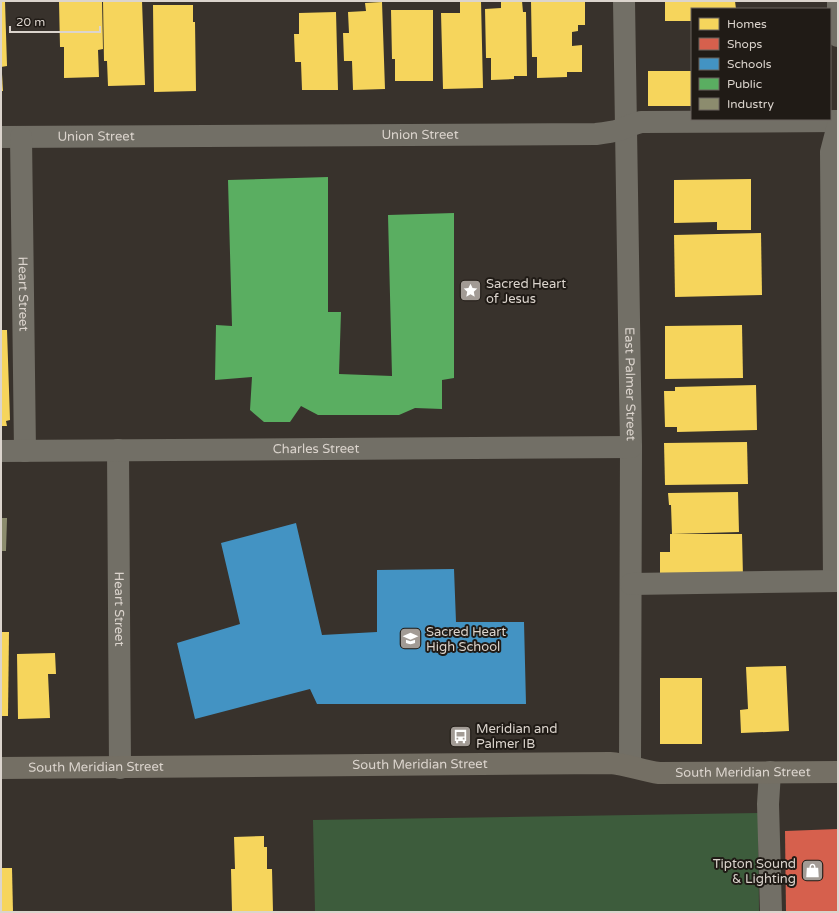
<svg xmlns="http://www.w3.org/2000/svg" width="839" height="913" font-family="'Varela Round',sans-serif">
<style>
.green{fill:#3d5c3c}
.homes{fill:#f6d55c}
.shops{fill:#d6604d}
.schools{fill:#4393c3}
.public{fill:#5aae61}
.industry{fill:#8c8c6e}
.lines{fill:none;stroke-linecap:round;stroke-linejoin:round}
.minor{stroke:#726f66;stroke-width:22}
.major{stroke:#746f64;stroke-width:22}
.labels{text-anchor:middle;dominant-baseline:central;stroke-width:4;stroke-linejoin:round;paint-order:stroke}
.street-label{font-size:13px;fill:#dbd4cd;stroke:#201b16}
.poi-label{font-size:13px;fill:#dbd4cd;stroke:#201b16;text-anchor:start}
</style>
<rect width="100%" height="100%" fill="#38322c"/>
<polygon class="green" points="758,813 759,912 315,912 313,820"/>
<g class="homes">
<polygon points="1,1 5,1 7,66 1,67"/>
<polygon points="59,1 102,2 103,49 98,50 99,77 64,78 64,47 60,47"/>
<polygon points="103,1 142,1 145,85 108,86 107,61 104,61"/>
<polygon points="460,1 481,1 483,88 443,89 441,13 460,13"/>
<polygon points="501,1 522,1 523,12 526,12 527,76 514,76 514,79 491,80 491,58 486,58 485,9 501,8"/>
<polygon points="531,1 585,2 585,25 578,25 578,31 572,32 572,46 582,45 582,72 567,72 567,77 537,78 537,57 532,57"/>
<polygon points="665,1 735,1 736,9 692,9 692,21 665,21"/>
<polygon points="382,2 385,89 353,90 352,61 344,61 343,33 349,33 348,12 366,11 365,3"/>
<polygon points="153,5 193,5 193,22 195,22 196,91 154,92"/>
<polygon points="391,10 433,10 433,81 395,81 395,59 392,59"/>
<polygon points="336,12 338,90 302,90 301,62 295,62 294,34 299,34 299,13"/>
<rect x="648" y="71" width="44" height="35"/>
<polygon points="1,74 2,74 3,91 1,91"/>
<polygon points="751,179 751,230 717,230 717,222 674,223 674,180"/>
<polygon points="761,233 762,295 675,297 674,235"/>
<polygon points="742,325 743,378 665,379 665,326"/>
<polygon points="1,330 7,330 10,420 6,421 7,426 1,426"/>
<polygon points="756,385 757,430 677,432 677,427 665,427 664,391 675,391 675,387"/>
<polygon points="747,442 748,484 665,485 664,443"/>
<polygon points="738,492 739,532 672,534 671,505 669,505 668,493"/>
<polygon points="670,534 742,534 743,577 660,577 660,552 670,552"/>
<polygon points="1,632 9,632 8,716 1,716"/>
<polygon points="55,653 56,674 48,674 50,718 18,719 17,654"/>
<polygon points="786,666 789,731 741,733 740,710 748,709 746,667"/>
<rect x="660" y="678" width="42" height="66"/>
<polygon points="264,836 264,847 267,847 267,869 272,869 273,912 232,912 231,869 235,869 234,837"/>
<polygon points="1,868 12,868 13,912 1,912"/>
</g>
<polygon class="shops" points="838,829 838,912 786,912 785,831"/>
<polygon class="schools" points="296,523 322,635 377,632 377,570 454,569 456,622 524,622 526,704 317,704 310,689 195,719 177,643 240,624 221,543"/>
<polygon class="public" points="328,177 328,312 341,312 339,374 392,376 388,215 454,213 454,378 442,380 442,409 415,408 399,415 318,415 301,406 290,422 264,422 250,410 252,377 215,380 216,325 232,326 228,180"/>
<polygon class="industry" points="1,518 7,518 6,551 1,551"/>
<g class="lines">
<g class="minor">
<path id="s1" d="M624,1l7,446 -1,319"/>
<polyline points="838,1 838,36"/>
<path id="s2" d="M1,137l595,-3c8,-1 16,-2 23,-4 8,-3 14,-6 22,-8l197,-1"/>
<path id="s3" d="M21,137l4,314"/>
<path id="s4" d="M118,450l2,318"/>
<path id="s5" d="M1,451l630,-4"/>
<polyline points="834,581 831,152 838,125"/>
<polyline points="631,584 838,581"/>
<polyline points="770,772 768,804 771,912"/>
</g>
<path class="major" id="s6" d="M1,768l609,-5c17,1 32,8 49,10l179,-1"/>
</g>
<defs>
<symbol id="sight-square" viewBox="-11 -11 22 22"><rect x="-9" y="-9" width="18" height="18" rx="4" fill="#a29b95" stroke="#201b16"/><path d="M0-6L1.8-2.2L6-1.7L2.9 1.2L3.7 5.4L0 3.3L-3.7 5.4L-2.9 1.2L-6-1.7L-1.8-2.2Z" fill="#fff"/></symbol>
<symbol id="school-square" viewBox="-11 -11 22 22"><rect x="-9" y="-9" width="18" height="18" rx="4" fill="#a29b95" stroke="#201b16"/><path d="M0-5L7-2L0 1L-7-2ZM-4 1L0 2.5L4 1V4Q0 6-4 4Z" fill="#fff"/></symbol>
<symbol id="bus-square" viewBox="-11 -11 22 22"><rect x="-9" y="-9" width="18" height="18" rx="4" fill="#a29b95" stroke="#201b16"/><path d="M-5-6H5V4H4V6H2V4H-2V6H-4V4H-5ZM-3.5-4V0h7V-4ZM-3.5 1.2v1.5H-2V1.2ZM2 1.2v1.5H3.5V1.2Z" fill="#fff"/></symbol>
<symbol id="shop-square" viewBox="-11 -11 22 22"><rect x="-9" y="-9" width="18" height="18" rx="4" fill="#a29b95" stroke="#201b16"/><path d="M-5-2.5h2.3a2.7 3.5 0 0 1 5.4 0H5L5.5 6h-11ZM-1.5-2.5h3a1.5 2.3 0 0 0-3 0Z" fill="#fff"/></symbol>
</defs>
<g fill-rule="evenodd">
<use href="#sight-square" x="458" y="278" width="25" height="25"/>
<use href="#school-square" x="398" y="626" width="25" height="25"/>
<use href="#bus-square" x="448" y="724" width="25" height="25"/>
<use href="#shop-square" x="800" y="858" width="25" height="25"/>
</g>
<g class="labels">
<g class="street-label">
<text stroke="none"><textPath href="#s2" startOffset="419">Union Street</textPath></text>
<text stroke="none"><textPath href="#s2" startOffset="95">Union Street</textPath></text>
<text stroke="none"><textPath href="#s3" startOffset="157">Heart Street</textPath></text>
<text stroke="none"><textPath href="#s1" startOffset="383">East Palmer Street</textPath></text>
<text stroke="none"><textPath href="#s5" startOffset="315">Charles Street</textPath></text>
<text stroke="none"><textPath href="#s4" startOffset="159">Heart Street</textPath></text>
<text stroke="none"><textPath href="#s6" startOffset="419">South Meridian Street</textPath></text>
<text stroke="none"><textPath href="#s6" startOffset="95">South Meridian Street</textPath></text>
<text stroke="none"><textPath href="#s6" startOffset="743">South Meridian Street</textPath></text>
</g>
<g class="poi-label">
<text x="486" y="284">Sacred Heart<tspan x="486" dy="15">of Jesus</tspan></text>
<text x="426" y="632">Sacred Heart<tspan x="426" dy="15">High School</tspan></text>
<text x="476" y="729">Meridian and<tspan x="476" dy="15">Palmer IB</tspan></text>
<text x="796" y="864" text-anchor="end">Tipton Sound<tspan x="796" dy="15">&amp; Lighting</tspan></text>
</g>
</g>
<rect width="839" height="913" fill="none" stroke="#dbd4cd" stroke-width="4"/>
<rect x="691" y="8" width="140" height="112" fill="#201b16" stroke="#6b655f"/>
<rect x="699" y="18" width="20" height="12" fill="#f6d55c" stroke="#6b655f"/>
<text x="727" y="28" font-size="12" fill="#dbd4cd">Homes</text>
<rect x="699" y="38" width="20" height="12" fill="#d6604d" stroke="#6b655f"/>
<text x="727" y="48" font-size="12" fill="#dbd4cd">Shops</text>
<rect x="699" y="58" width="20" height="12" fill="#4393c3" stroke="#6b655f"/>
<text x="727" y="68" font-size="12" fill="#dbd4cd">Schools</text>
<rect x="699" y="78" width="20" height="12" fill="#5aae61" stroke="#6b655f"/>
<text x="727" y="88" font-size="12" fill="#dbd4cd">Public</text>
<rect x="699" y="98" width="20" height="12" fill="#8c8c6e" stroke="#6b655f"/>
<text x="727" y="108" font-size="12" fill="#dbd4cd">Industry</text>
<path d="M10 26v6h90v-6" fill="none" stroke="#dbd4cd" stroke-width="2"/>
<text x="16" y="26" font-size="12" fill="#dbd4cd" stroke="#201b16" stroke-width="3" paint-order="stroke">20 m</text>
</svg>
